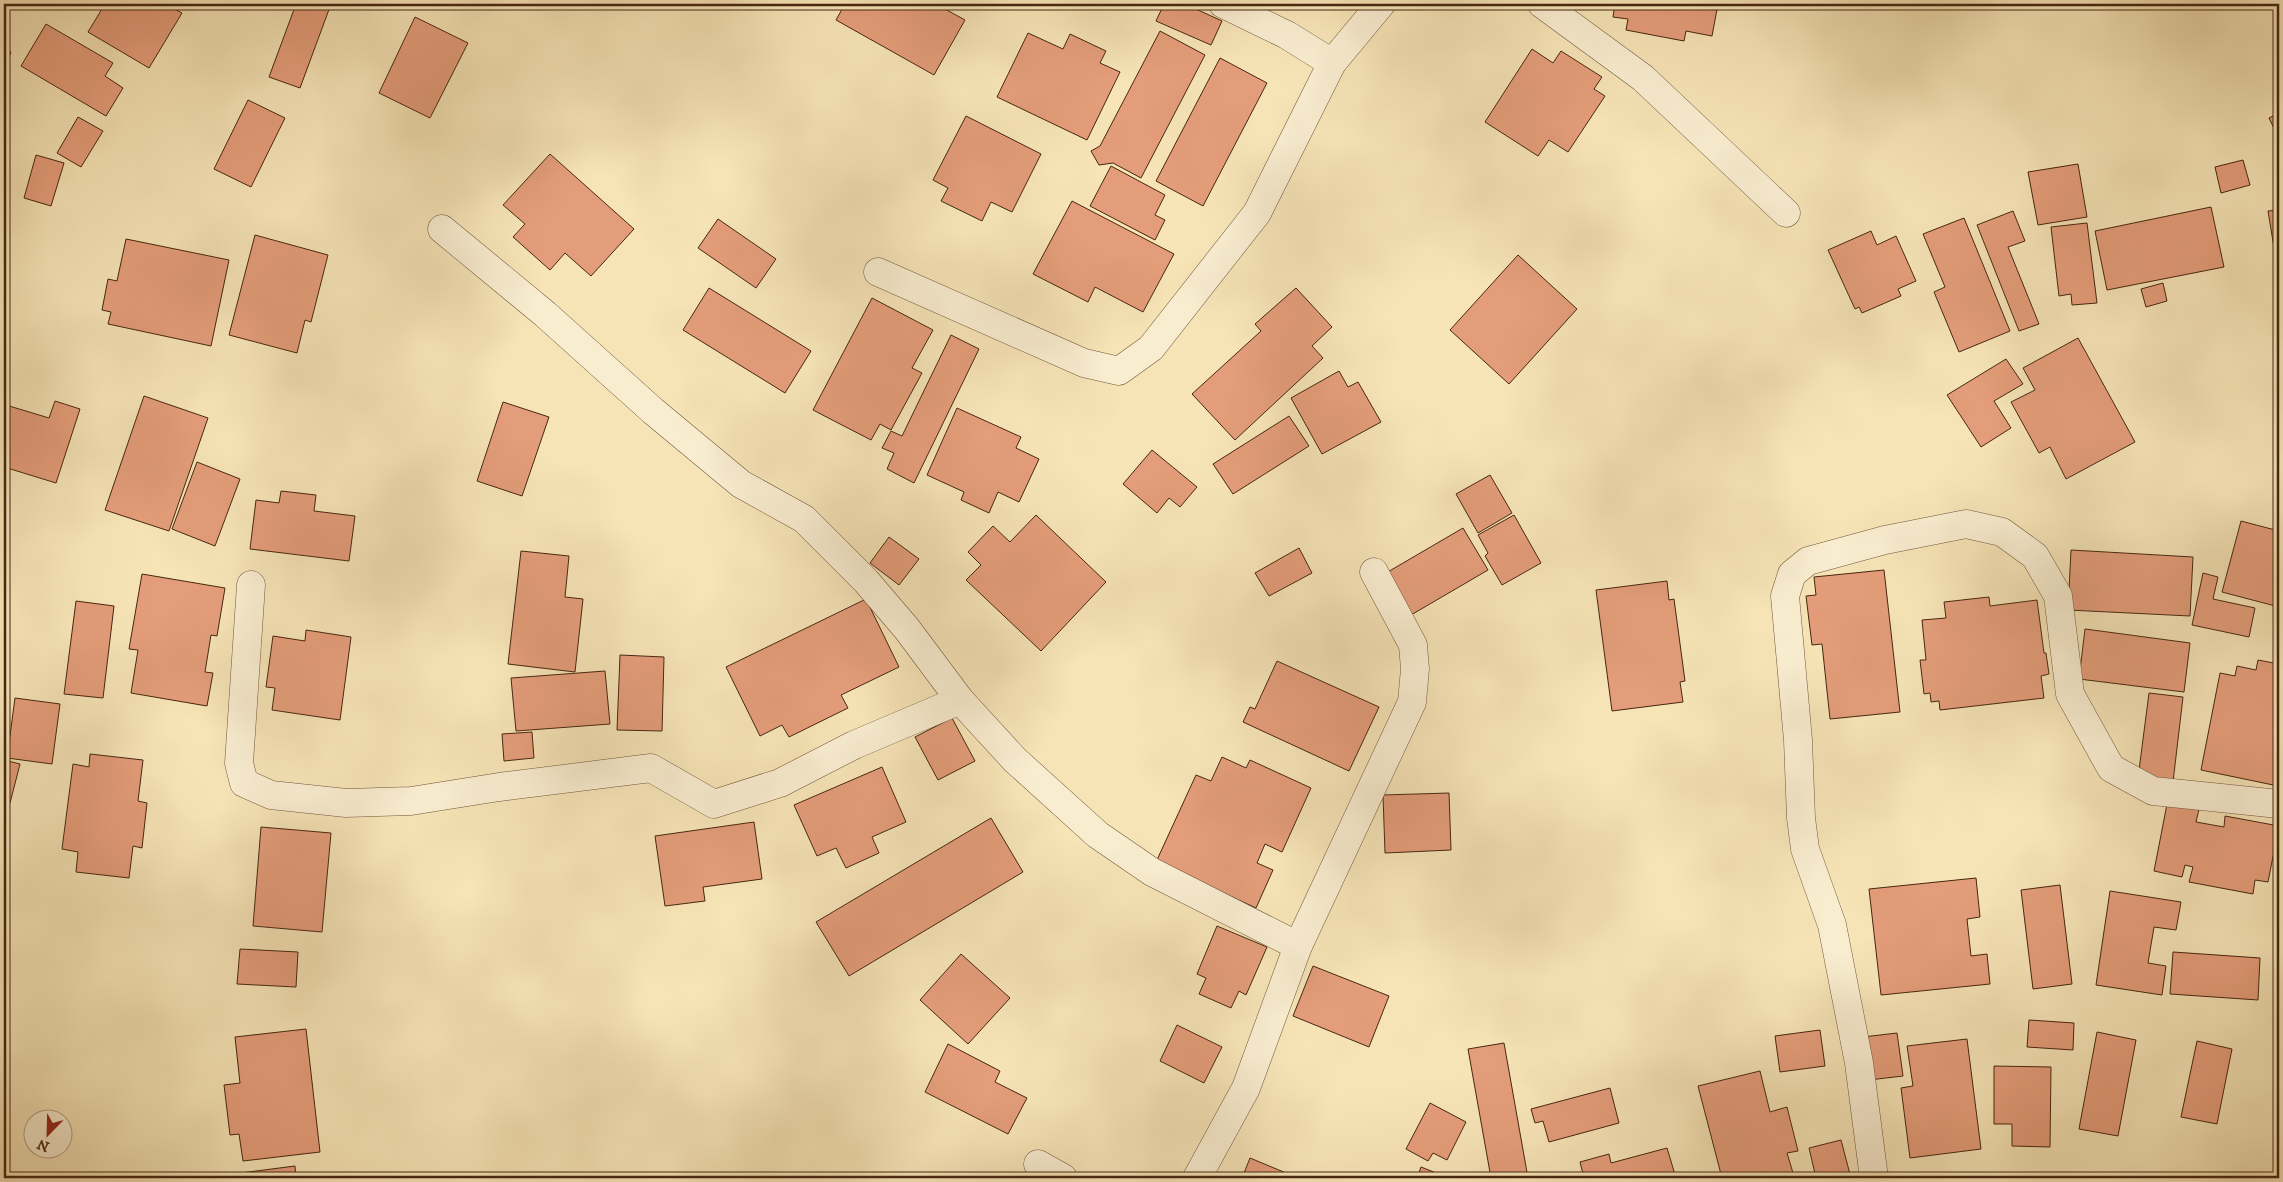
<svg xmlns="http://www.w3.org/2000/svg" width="2283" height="1182" font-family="'IM FELL DW Pica',serif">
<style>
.building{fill:#e49d7a;stroke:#472610}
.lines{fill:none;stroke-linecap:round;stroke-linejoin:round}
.street-casing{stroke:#73563a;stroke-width:29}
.street{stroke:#f9edd0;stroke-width:28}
</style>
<rect width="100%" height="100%" fill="#f6e4b7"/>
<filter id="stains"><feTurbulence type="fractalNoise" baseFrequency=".004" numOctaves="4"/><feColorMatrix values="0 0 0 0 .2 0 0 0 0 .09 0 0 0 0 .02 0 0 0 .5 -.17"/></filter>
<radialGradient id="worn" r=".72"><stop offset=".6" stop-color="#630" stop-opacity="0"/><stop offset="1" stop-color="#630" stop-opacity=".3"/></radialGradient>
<g class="building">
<polygon points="105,4 166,4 182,13 149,68 88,32"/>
<polygon points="296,4 331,4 300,88 269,77"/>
<polygon points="845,4 936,4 965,20 934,75 836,20"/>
<polygon points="1164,4 1185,4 1222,21 1211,45 1156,21"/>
<polygon points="1615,4 1718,4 1712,36 1686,31 1684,41 1626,30 1628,19 1613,17"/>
<polygon points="415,17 468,43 430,118 379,93"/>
<polygon points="46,24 113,63 105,76 123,88 106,116 21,66"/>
<polygon points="1160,31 1205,55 1141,178 1113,163 1099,165 1091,151 1100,146"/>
<polygon points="1028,33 1063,49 1070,34 1106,51 1100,63 1120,72 1087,140 997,97"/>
<polygon points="4,49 11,52 4,69"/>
<polygon points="1532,49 1553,63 1561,51 1602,77 1594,89 1605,96 1568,152 1549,140 1538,156 1485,122"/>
<polygon points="1220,58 1267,83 1203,206 1156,181"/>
<polygon points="4,82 8,84 4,95"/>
<polygon points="248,100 285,118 251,187 214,169"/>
<polygon points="2279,113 2279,139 2269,118"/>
<polygon points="966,116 1041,154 1012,212 991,202 982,221 941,201 948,188 933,180"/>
<polygon points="78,117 103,131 81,167 57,153"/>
<polygon points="550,154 634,229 591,276 565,253 550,270 513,237 525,224 503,205"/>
<polygon points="36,155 64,163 51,206 24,198"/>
<polygon points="2243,160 2250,185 2221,193 2215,167"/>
<polygon points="2078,164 2087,217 2038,225 2028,172"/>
<polygon points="1111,166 1165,195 1155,215 1165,220 1155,240 1090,206"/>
<polygon points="1072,201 1174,254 1143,312 1095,287 1088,302 1033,274"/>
<polygon points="2211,207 2224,267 2107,290 2095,231"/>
<polygon points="2279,210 2279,278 2268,211"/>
<polygon points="2013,211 2025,241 2008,247 2039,324 2019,331 1977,225"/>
<polygon points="1964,218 2010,331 1959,352 1934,292 1945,287 1923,234"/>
<polygon points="718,219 776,259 756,288 698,248"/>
<polygon points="2087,223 2097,303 2072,305 2071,294 2059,296 2051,227"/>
<polygon points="1871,231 1877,245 1896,236 1916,281 1898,289 1901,296 1862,313 1859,307 1855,309 1828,250"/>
<polygon points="255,235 328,255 311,322 305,320 297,353 229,335"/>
<polygon points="126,239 229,260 211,346 108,324 111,312 102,310 108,279 117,281"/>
<polygon points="1518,255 1577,309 1509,384 1450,330"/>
<polygon points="2163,283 2167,301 2146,307 2141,289"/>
<polygon points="709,288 811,351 785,393 683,330"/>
<polygon points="1296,288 1332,327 1312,346 1323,358 1235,440 1192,394 1261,331 1255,324"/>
<polygon points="872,298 933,330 912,368 922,373 891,430 880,424 871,440 813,410"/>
<polygon points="951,335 979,349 914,483 887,469 894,453 882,448 891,431 902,436"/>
<polygon points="2078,338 2135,442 2066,479 2050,447 2039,453 2011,402 2035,390 2023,368"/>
<polygon points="2006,359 2023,384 1994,401 2011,428 1981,447 1947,395"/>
<polygon points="1339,371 1348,387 1358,382 1381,422 1322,454 1291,398"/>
<polygon points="144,396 208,418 169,531 105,510"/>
<polygon points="55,401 80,409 56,483 4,467 4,413 6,405 49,418"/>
<polygon points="503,402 549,417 522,496 477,481"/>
<polygon points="957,408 1021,437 1016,448 1039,459 1019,502 998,492 989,513 961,500 964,492 927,475"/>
<polygon points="1289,416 1309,446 1233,494 1213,464"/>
<polygon points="1152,450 1197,487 1180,507 1169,498 1157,513 1123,484"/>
<polygon points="197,462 240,479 215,546 172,529"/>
<polygon points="1490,475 1512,513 1478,533 1456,494"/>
<polygon points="281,491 316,495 314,511 355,516 349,561 250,549 256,500 279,503"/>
<polygon points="1036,515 1106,582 1041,651 966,580 981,565 968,552 993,526 1010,542"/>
<polygon points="1514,515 1541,563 1502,585 1485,556 1488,553 1478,535"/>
<polygon points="2241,521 2279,531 2279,607 2222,592"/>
<polygon points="1463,528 1488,570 1411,615 1386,573"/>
<polygon points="889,537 919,559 899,585 870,563"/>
<polygon points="1299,548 1312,573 1269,596 1255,573"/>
<polygon points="2071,550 2193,557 2190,616 2068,610"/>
<polygon points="521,551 569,556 565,597 583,599 575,672 508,664"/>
<polygon points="1884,570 1900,712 1830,719 1822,644 1812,645 1806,596 1816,595 1814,577"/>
<polygon points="2203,573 2218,577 2213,599 2255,608 2249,637 2192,625"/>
<polygon points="142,574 225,588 217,636 211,635 205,672 213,673 207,706 131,693 138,650 129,649"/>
<polygon points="1667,581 1669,600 1674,599 1685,681 1680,682 1683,702 1612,711 1596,590"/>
<polygon points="1989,597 1990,606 2037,600 2044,653 2046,653 2049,674 2041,676 2044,698 1940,710 1939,701 1931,702 1930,693 1924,694 1920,660 1926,660 1922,620 1946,618 1944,602"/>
<polygon points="866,599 899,667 841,695 848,708 789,737 782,725 760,736 726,667"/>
<polygon points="76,601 114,606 103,698 64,694"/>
<polygon points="2085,629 2190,643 2184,692 2079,679"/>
<polygon points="306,630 351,637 340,720 272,710 275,688 266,687 273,636 305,641"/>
<polygon points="620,655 664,657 662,731 617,730"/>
<polygon points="2258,660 2279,664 2278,786 2201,770 2220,673 2235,676 2237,666 2256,670"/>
<polygon points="1277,661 1379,707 1349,771 1243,722 1250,707 1255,709"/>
<polygon points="605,671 610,724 516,731 511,678"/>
<polygon points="2149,693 2183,697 2173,782 2138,778"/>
<polygon points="15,698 60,704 52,764 7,758"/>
<polygon points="952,718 975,761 938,780 915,737"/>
<polygon points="532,732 534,758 504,761 502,734"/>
<polygon points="90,754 143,760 138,801 147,803 142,848 133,846 129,878 76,872 78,852 62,849 73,764 89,767"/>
<polygon points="1222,757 1246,768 1250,760 1311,788 1282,852 1265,844 1257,863 1273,870 1256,908 1156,862 1196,775 1211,781"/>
<polygon points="4,760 20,764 10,803 4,801"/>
<polygon points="882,767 906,822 872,837 879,853 846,868 836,848 817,856 794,805"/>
<polygon points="1449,793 1451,850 1385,853 1383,795"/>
<polygon points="2168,799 2200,805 2196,822 2224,827 2225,816 2279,826 2268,882 2255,880 2253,894 2189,882 2193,867 2185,865 2182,877 2154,871"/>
<polygon points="991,818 1023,872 849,976 816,922"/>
<polygon points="754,822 762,879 703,887 705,901 665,906 655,836"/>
<polygon points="261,827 331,833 322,932 253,926"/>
<polygon points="1976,878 1980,917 1967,919 1971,956 1987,954 1990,984 1881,995 1869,889"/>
<polygon points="2060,885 2072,984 2033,989 2021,890"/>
<polygon points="2110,891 2181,902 2176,930 2154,927 2148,963 2166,966 2162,995 2096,985"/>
<polygon points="1217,926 1267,947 1246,995 1239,991 1231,1008 1199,994 1206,978 1197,974"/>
<polygon points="240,949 298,952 296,987 237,984"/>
<polygon points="2173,952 2260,958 2258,1000 2170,994"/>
<polygon points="961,954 1010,998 968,1044 920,1000"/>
<polygon points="1313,966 1389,996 1369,1047 1293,1016"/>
<polygon points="2029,1020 2074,1023 2073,1050 2027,1047"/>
<polygon points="1177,1025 1222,1047 1204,1083 1160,1061"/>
<polygon points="306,1029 320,1152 243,1161 239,1134 230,1135 224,1085 240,1083 235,1037"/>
<polygon points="1820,1030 1825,1066 1780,1072 1775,1036"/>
<polygon points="2097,1032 2136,1040 2118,1136 2079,1129"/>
<polygon points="1897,1033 1903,1076 1869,1080 1863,1037"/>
<polygon points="1967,1039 1981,1149 1910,1158 1901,1088 1913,1086 1907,1046"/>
<polygon points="2197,1041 2232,1049 2217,1124 2181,1117"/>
<polygon points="1504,1043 1528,1178 1491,1178 1468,1049"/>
<polygon points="948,1044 1000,1071 995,1082 1027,1098 1008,1134 925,1092"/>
<polygon points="1994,1066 2051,1067 2050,1147 2012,1146 2012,1124 1994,1124"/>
<polygon points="1760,1071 1770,1112 1787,1107 1798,1151 1787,1153 1793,1173 1772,1178 1722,1178 1698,1086"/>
<polygon points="1610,1088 1619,1123 1549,1142 1543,1121 1535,1123 1531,1109"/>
<polygon points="1430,1103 1466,1122 1447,1160 1433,1153 1428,1161 1406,1149"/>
<polygon points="1841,1140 1851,1178 1816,1178 1809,1148"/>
<polygon points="1667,1148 1676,1178 1584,1178 1580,1162 1609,1154 1611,1163"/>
<polygon points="1250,1158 1298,1178 1242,1178"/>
<polygon points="295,1166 296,1178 202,1178"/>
<polygon points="1421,1167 1449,1178 1417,1178"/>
</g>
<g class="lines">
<defs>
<g id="street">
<polyline points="1223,4 1287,35 1332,63"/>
<polyline points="1542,4 1643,78 1786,213"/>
<polyline points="442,229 545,314 653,411 741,484 804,519 866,581 907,629 960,700 1015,760 1098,835 1152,872 1298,946"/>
<polyline points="878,272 1084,363 1119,371 1151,348 1257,213 1332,63 1381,4"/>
<polyline points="251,585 239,763 244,783 271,795 346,803 411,801 499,787 651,768 714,804 780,783 854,745 960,700"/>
<polyline points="1038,1164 1063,1178"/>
<polyline points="1197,1178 1246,1088 1298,946 1412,702 1415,669 1413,645 1374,572"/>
<polyline points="1874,1178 1859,1063 1832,925 1805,849 1801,818 1798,740 1785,596 1792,574 1808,561 1885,540 1966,524 2002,532 2035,556 2058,596 2070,694 2111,768 2153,791 2279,804"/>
</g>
</defs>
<use href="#street" class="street-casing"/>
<use href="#street" class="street"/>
</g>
<rect width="2283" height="1182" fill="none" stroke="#f6e4b7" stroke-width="20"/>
<rect x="5" y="5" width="2273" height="1172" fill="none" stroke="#472610" stroke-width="2.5"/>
<rect x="10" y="10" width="2263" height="1162" fill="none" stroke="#472610"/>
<g transform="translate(48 1134) rotate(203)"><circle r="24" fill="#f9edd0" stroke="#b29d83"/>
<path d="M0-4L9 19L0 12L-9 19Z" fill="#8f2418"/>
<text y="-8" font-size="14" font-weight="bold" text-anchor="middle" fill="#472610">N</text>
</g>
<rect width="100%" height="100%" filter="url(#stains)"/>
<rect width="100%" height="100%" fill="url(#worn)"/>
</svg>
